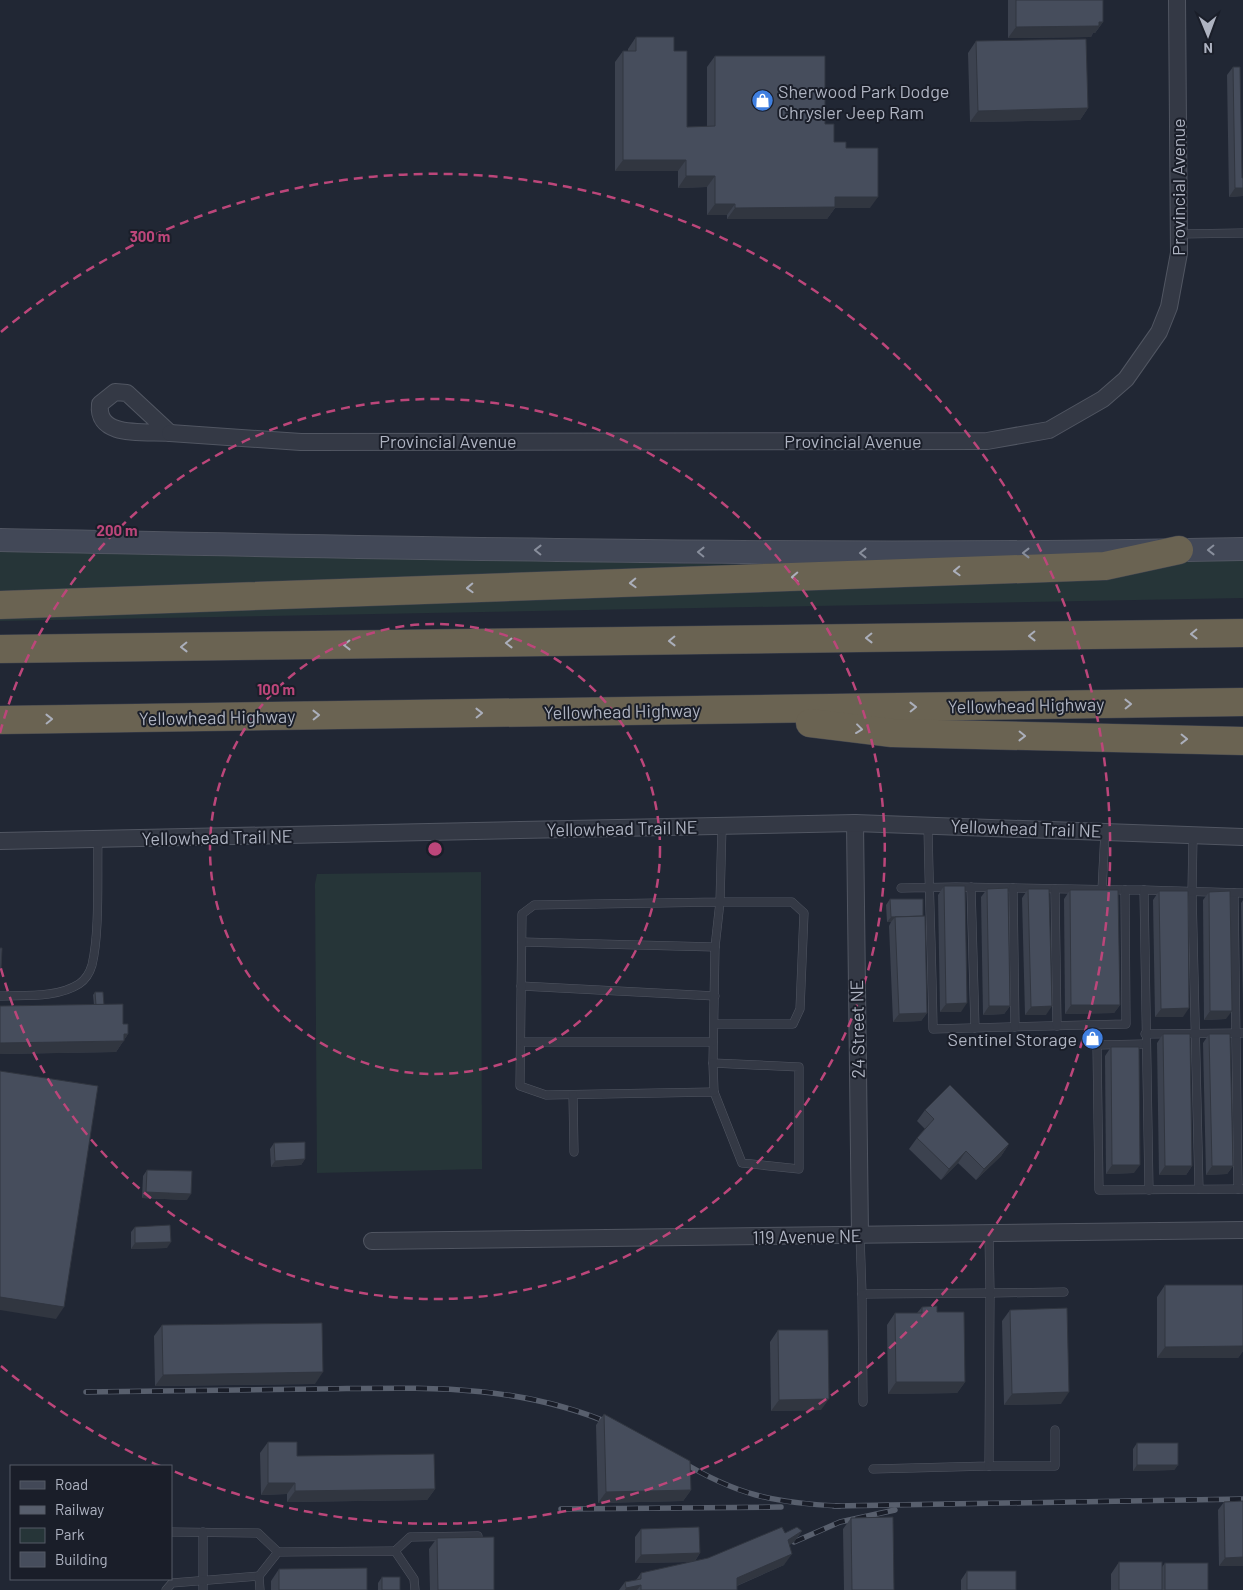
<svg xmlns="http://www.w3.org/2000/svg" width="1243" height="1590" font-family="Barlow,sans-serif">
<style>
.green{fill:#263538}
.lines{fill:none;stroke-linecap:round;stroke-linejoin:round}
.service-casing{stroke:#515662;stroke-width:9}
.minor-casing{stroke:#515662;stroke-width:18}
.secondary-casing{stroke:#515662;stroke-width:24}
.motorway-casing{stroke:#3f434f;stroke-width:29}
.service{stroke:#343945;stroke-width:8}
.minor{stroke:#343945;stroke-width:16}
.secondary{stroke:#424857;stroke-width:22}
.motorway{stroke:#6a6352;stroke-width:28}
.rail-casing{stroke:#585f6d;stroke-width:5.5}
.rail{stroke:#1a1e29;stroke-width:4;stroke-dasharray:11;stroke-linecap:butt}
.wall{fill:#3c424f}
.shaded-wall{fill:#313640}
.building{fill:#464d5c;stroke:#313640}
.oneway{stroke:#888e9c}
.oneway2{stroke:#abafbb}
.ring{fill:none;stroke:#bc467a;stroke-width:2.5;stroke-dasharray:9 6}
.labels{text-anchor:middle;dominant-baseline:central;stroke-width:4;stroke-linejoin:round;paint-order:stroke}
.poi-label{font-size:18px;fill:#aeb3c1;stroke:#1a1e29;text-anchor:start}
.street-label{font-size:18px;fill:#aeb3c1;stroke:#1a1e29}
.centre{fill:#bc467a;stroke:#1a1e29;stroke-width:2.5}
.ring-label{font-size:15px;text-anchor:middle;font-weight:bold;fill:#bc467a;stroke:#1a1e29;stroke-width:4;stroke-linejoin:round;paint-order:stroke}
</style>
<rect width="100%" height="100%" fill="#212734"/>
<g class="green">
<polygon points="0,551 763,565 0,592"/>
<polygon points="1243,559 1243,598 0,621 0,616"/>
<polygon points="481,872 482,1169 317,1173 315,884 317,874"/>
</g>
<g class="lines">
<defs>
<g id="service">
<polyline points="1179,234 1243,233"/>
<polyline points="1193,835 1192,892 1199,1189"/>
<polyline points="971,887 975,1028"/>
<path d="M901,888l55,-1 169,3 1,134 -193,5c-1,-68 -4,-137 -5,-205"/>
<polyline points="1013,888 1015,1027"/>
<polyline points="1055,889 1057,1026"/>
<polyline points="1102,890 1105,832"/>
<polyline points="1125,890 1144,890"/>
<polyline points="1234,893 1238,1189"/>
<polyline points="522,942 715,947"/>
<polyline points="521,986 715,996"/>
<path d="M0,996c25,-1 57,2 79,-12 6,-4 11,-12 13,-19 8,-33 5,-90 6,-126"/>
<polyline points="714,1024 793,1024 800,1009 804,913 792,902 720,902 715,947 713,1063 799,1067 799,1169 742,1163 714,1092 546,1095 520,1086 522,914 534,905 720,902 722,826"/>
<polyline points="1145,1034 1243,1033"/>
<polyline points="521,1042 713,1042"/>
<polyline points="1145,1044 1097,1045 1099,1190 1243,1189"/>
<polyline points="713,1063 714,1092"/>
<polyline points="573,1095 574,1152"/>
<polyline points="1149,1190 1144,890 1243,893"/>
<polyline points="989,1233 990,1293 1064,1292"/>
<polyline points="860,1235 862,1294 990,1293 989,1466 873,1469"/>
<polyline points="862,1294 863,1402"/>
<polyline points="989,1466 1055,1466 1055,1430"/>
<polyline points="171,1532 258,1533 278,1552"/>
<polyline points="203,1532 203,1590"/>
<polyline points="395,1551 410,1537 478,1536"/>
<polyline points="166,1590 172,1583 259,1576"/>
<polyline points="260,1590 259,1576 278,1552 395,1551 414,1579 415,1590"/>
</g>
<g id="minor">
<path d="M115,392l12,1 43,40c-24,-2 -74,6 -70,-29z"/>
<polyline points="170,433 301,442 987,441 1049,430 1103,399 1126,379 1159,332 1169,307 1179,253 1177,0"/>
<polyline points="855,823 860,1235"/>
<polyline points="0,841 855,823 1243,837"/>
<polyline points="372,1241 1243,1230"/>
</g>
<path id="secondary" d="M0,540c414,8 829,18 1243,9"/>
<g id="motorway">
<polyline points="0,605 1105,566 1179,550"/>
<polyline points="0,649 1243,633"/>
<polyline points="0,720 1243,702"/>
<polyline points="810,723 892,733 1243,741"/>
</g>
</defs>
<use href="#service" class="service-casing"/>
<use href="#minor" class="minor-casing"/>
<use href="#secondary" class="secondary-casing"/>
<use href="#motorway" class="motorway-casing"/>
<use href="#service" class="service"/>
<use href="#minor" class="minor"/>
<use href="#secondary" class="secondary"/>
<use href="#motorway" class="motorway"/>
<defs>
<g id="rail">
<path d="M86,1392c77,-1 154,-2 231,-3 105,-1 197,-7 297,36"/>
<path d="M679,1460c57,35 95,43 160,46"/>
<polyline points="834,1506 1243,1499"/>
<polyline points="561,1509 781,1507"/>
<polyline points="794,1542 840,1522 895,1510"/>
</g>
</defs>
<use href="#rail" class="rail-casing"/>
<use href="#rail" class="rail"/>
</g>
<g class="wall">
<polygon points="1008,0 1103,0 1103,22 1095,33 1093,33 1091,37 1008,38"/>
<polygon points="636,37 674,51 687,127 707,127 707,67 715,56 825,124 834,142 846,148 870,208 835,208 827,219 727,219 727,215 707,215 707,187 678,188 678,171 615,171 615,62 623,51 628,51 628,49"/>
<polygon points="976,41 1088,108 1080,120 970,122 968,53"/>
<polygon points="1233,67 1242,178 1243,178 1243,196 1229,197 1227,75"/>
<polygon points="944,886 961,1012 940,1012 938,895"/>
<polygon points="987,889 1010,1006 1004,1014 983,1015 981,897"/>
<polygon points="1028,889 1046,1015 1025,1015 1022,898"/>
<polygon points="1070,890 1120,1005 1114,1013 1065,1014 1064,899"/>
<polygon points="1159,891 1183,1017 1155,1017 1153,900"/>
<polygon points="1209,892 1226,1019 1204,1020 1203,900"/>
<polygon points="890,899 923,916 927,1013 921,1021 893,1022 889,926 891,922 887,922 886,905"/>
<polygon points="1243,900 1243,1005 1241,903"/>
<polygon points="95,992 104,1005 123,1024 128,1034 116,1052 0,1054 0,1006 94,1005 93,995"/>
<polygon points="1163,1034 1192,1166 1186,1175 1159,1175 1157,1043"/>
<polygon points="1209,1034 1233,1166 1227,1174 1206,1175 1203,1043"/>
<polygon points="1111,1047 1134,1173 1106,1174 1105,1056"/>
<polygon points="925,1110 1009,1144 1001,1156 976,1180 958,1163 941,1180 909,1149 917,1138 925,1129 917,1121"/>
<polygon points="274,1143 305,1159 301,1165 271,1167 270,1149"/>
<polygon points="147,1170 187,1200 142,1198 143,1176"/>
<polygon points="135,1227 167,1248 131,1249 131,1232"/>
<polygon points="1165,1285 1243,1285 1243,1351 1238,1358 1157,1358 1157,1297"/>
<polygon points="922,1307 937,1312 965,1382 957,1393 888,1394 887,1325 895,1313 917,1313"/>
<polygon points="1010,1310 1061,1404 1004,1405 1002,1321"/>
<polygon points="162,1325 315,1384 155,1386 154,1336"/>
<polygon points="778,1330 821,1410 771,1411 770,1342"/>
<polygon points="604,1414 691,1490 683,1501 598,1503 596,1425"/>
<polygon points="268,1442 297,1456 435,1489 427,1500 287,1502 287,1494 261,1495 260,1453"/>
<polygon points="1137,1443 1178,1465 1174,1470 1133,1471 1133,1449"/>
<polygon points="1243,1501 1243,1566 1219,1566 1218,1510 1224,1502"/>
<polygon points="851,1518 894,1590 844,1590 843,1529"/>
<polygon points="641,1529 700,1553 695,1561 708,1558 785,1533 802,1531 794,1542 789,1545 784,1565 737,1586 737,1590 619,1590 625,1582 636,1580 641,1573 690,1562 635,1563 635,1537"/>
<polygon points="437,1538 494,1590 430,1590 429,1549"/>
<polygon points="1119,1562 1162,1567 1165,1563 1208,1590 1111,1590 1111,1574"/>
<polygon points="279,1569 367,1590 271,1590 271,1581"/>
<polygon points="967,1571 1016,1590 961,1590 961,1580"/>
<polygon points="382,1577 400,1590 378,1590 378,1583"/>
</g>
<g class="shaded-wall">
<polygon points="1103,22 1095,33 1093,33 1091,37 1008,38 1016,27"/>
<polygon points="1088,108 1080,120 970,122 978,111"/>
<polygon points="623,160 686,160 678,171 615,171"/>
<polygon points="686,176 715,176 707,187 678,188"/>
<polygon points="1235,188 1243,188 1243,196 1229,197"/>
<polygon points="835,197 878,197 870,208 835,208 827,219 727,219 735,208"/>
<polygon points="715,204 735,204 727,215 707,215"/>
<polygon points="923,916 895,917 891,922 887,922 891,917"/>
<polygon points="967,1003 961,1012 940,1012 946,1004"/>
<polygon points="1071,1005 1120,1005 1114,1013 1065,1014"/>
<polygon points="989,1006 1010,1006 1004,1014 983,1015"/>
<polygon points="1052,1006 1046,1015 1025,1015 1031,1007"/>
<polygon points="1189,1008 1183,1017 1155,1017 1161,1009"/>
<polygon points="1210,1011 1232,1011 1226,1019 1204,1020"/>
<polygon points="927,1013 921,1021 893,1022 899,1014"/>
<polygon points="128,1034 116,1052 0,1054 0,1043"/>
<polygon points="1009,1144 1001,1156 976,1180 984,1169"/>
<polygon points="966,1151 958,1163 941,1180 949,1169"/>
<polygon points="305,1159 301,1165 271,1167 275,1161"/>
<polygon points="1112,1165 1140,1165 1134,1173 1106,1174"/>
<polygon points="1165,1166 1192,1166 1186,1175 1159,1175"/>
<polygon points="1212,1166 1233,1166 1227,1174 1206,1175"/>
<polygon points="146,1192 191,1194 187,1200 142,1198"/>
<polygon points="171,1242 167,1248 131,1249 135,1243"/>
<polygon points="0,1297 64,1307 56,1319 0,1310"/>
<polygon points="1243,1346 1243,1351 1238,1358 1157,1358 1165,1347"/>
<polygon points="323,1372 315,1384 155,1386 163,1375"/>
<polygon points="896,1382 965,1382 957,1393 888,1394"/>
<polygon points="1069,1392 1061,1404 1004,1405 1012,1394"/>
<polygon points="829,1399 821,1410 771,1411 779,1400"/>
<polygon points="1137,1465 1178,1465 1174,1470 1133,1471"/>
<polygon points="268,1483 295,1483 287,1494 261,1495"/>
<polygon points="435,1489 427,1500 287,1502 295,1491"/>
<polygon points="691,1490 683,1501 598,1503 606,1492"/>
<polygon points="802,1531 794,1542 780,1552 788,1540"/>
<polygon points="700,1553 694,1562 635,1563 641,1555"/>
<polygon points="792,1554 784,1565 729,1589 737,1578"/>
<polygon points="1243,1557 1243,1566 1219,1566 1225,1558"/>
<polygon points="641,1585 637,1590 625,1590 626,1588"/>
</g>
<g class="building">
<polygon points="1016,0 1103,0 1103,22 1099,22 1099,26 1016,27"/>
<polygon points="636,37 674,37 674,51 687,51 687,127 715,126 715,56 825,56 825,124 834,124 834,142 846,142 846,148 878,148 878,197 835,197 835,207 735,208 735,204 715,204 715,176 686,176 686,160 623,160 623,51 636,51"/>
<polygon points="1086,39 1088,108 978,111 976,41"/>
<polygon points="1233,67 1240,67 1242,178 1243,178 1243,188 1235,188"/>
<polygon points="944,886 965,886 967,1003 946,1004"/>
<polygon points="1008,888 1010,1006 989,1006 987,889"/>
<polygon points="1028,889 1049,889 1052,1006 1031,1007"/>
<polygon points="1070,890 1118,890 1120,1005 1071,1005"/>
<polygon points="1159,891 1188,891 1189,1008 1161,1009"/>
<polygon points="1230,891 1232,1011 1210,1011 1209,892"/>
<polygon points="890,899 923,899 923,916 891,917"/>
<polygon points="925,916 927,1013 899,1014 895,917"/>
<polygon points="0,948 2,948 1,969 0,969"/>
<polygon points="95,992 103,992 104,1005 96,1005"/>
<polygon points="123,1004 123,1024 128,1024 128,1034 124,1034 124,1041 0,1043 0,1006"/>
<polygon points="1163,1034 1190,1034 1192,1166 1165,1166"/>
<polygon points="1209,1034 1230,1034 1233,1166 1212,1166"/>
<polygon points="1111,1047 1139,1047 1140,1165 1112,1165"/>
<polygon points="0,1071 98,1086 64,1307 0,1297"/>
<polygon points="950,1085 1009,1144 984,1169 966,1151 949,1169 917,1138 934,1119 925,1110"/>
<polygon points="305,1142 305,1159 275,1161 274,1143"/>
<polygon points="147,1170 192,1171 191,1194 146,1192"/>
<polygon points="170,1225 171,1242 135,1243 135,1227"/>
<polygon points="1165,1285 1243,1285 1243,1346 1165,1347"/>
<polygon points="937,1306 937,1312 964,1312 965,1382 896,1382 895,1313 922,1313 922,1307"/>
<polygon points="1067,1308 1069,1392 1012,1394 1010,1310"/>
<polygon points="322,1323 323,1372 163,1375 162,1325"/>
<polygon points="778,1330 828,1330 829,1399 779,1400"/>
<polygon points="604,1414 690,1461 691,1490 606,1492"/>
<polygon points="268,1442 297,1442 297,1456 434,1454 435,1489 295,1491 295,1483 268,1483"/>
<rect x="1137" y="1443" width="41" height="22"/>
<polygon points="1243,1501 1243,1557 1225,1558 1224,1502"/>
<polygon points="893,1517 894,1590 852,1590 851,1518"/>
<polygon points="699,1527 700,1553 641,1555 641,1529"/>
<polygon points="782,1527 785,1533 797,1527 802,1531 788,1540 792,1554 737,1578 737,1590 641,1590 641,1585 626,1588 625,1582 641,1579 641,1573 708,1558"/>
<polygon points="494,1537 494,1590 438,1590 437,1538"/>
<rect x="1119" y="1562" width="43" height="28"/>
<rect x="1165" y="1563" width="43" height="27"/>
<polygon points="367,1568 367,1590 279,1590 279,1569"/>
<rect x="967" y="1571" width="49" height="19"/>
<rect x="382" y="1577" width="18" height="13"/>
</g>
<defs><path id="oneway-chevron" d="M-2-3.5L2.5 0L-2 3.5" fill="none" stroke-width="1.6" stroke-linecap="round" stroke-linejoin="round" transform="scale(1.25)"/></defs>
<g class="oneway">
<use href="#oneway-chevron" transform="translate(538 550) rotate(-179)"/>
<use href="#oneway-chevron" transform="translate(1211 550) rotate(179)"/>
<use href="#oneway-chevron" transform="translate(701 552) rotate(-179)"/>
<use href="#oneway-chevron" transform="translate(863 553) rotate(-180)"/>
<use href="#oneway-chevron" transform="translate(1026 553) rotate(-180)"/>
</g>
<g class="oneway2">
<use href="#oneway-chevron" transform="translate(957 571) rotate(178)"/>
<use href="#oneway-chevron" transform="translate(795 577) rotate(178)"/>
<use href="#oneway-chevron" transform="translate(633 583) rotate(178)"/>
<use href="#oneway-chevron" transform="translate(470 588) rotate(178)"/>
<use href="#oneway-chevron" transform="translate(1194 634) rotate(179)"/>
<use href="#oneway-chevron" transform="translate(1032 636) rotate(179)"/>
<use href="#oneway-chevron" transform="translate(869 638) rotate(179)"/>
<use href="#oneway-chevron" transform="translate(672 641) rotate(179)"/>
<use href="#oneway-chevron" transform="translate(509 643) rotate(179)"/>
<use href="#oneway-chevron" transform="translate(347 645) rotate(179)"/>
<use href="#oneway-chevron" transform="translate(184 647) rotate(179)"/>
<use href="#oneway-chevron" transform="translate(1128 704) rotate(-1)"/>
<use href="#oneway-chevron" transform="translate(913 707) rotate(-1)"/>
<use href="#oneway-chevron" transform="translate(479 713) rotate(-1)"/>
<use href="#oneway-chevron" transform="translate(316 715) rotate(-1)"/>
<use href="#oneway-chevron" transform="translate(49 719) rotate(-1)"/>
<use href="#oneway-chevron" transform="translate(859 729) rotate(7)"/>
<use href="#oneway-chevron" transform="translate(1022 736) rotate(1)"/>
<use href="#oneway-chevron" transform="translate(1184 739) rotate(1)"/>
</g>
<g class="ring">
<circle cx="435" cy="849" r="225"/>
<path d="M0 733A450 450 0 1 1 0 965"/>
<path d="M160 1466A675 675 0 0 1 1 1366M1 332A675 675 0 1 1 171 1470"/>
</g>
<defs>
<symbol id="shop-disc" viewBox="-11 -11 22 22"><circle r="9.5" fill="#3f7fe0" stroke="#1a1e29"/><path d="M-5-2.5h2.3a2.7 3.5 0 0 1 5.4 0H5L5.5 6h-11ZM-1.5-2.5h3a1.5 2.3 0 0 0-3 0Z" fill="#fff"/></symbol>
</defs>
<g fill-rule="evenodd">
<use href="#shop-disc" x="750" y="88" width="25" height="25"/>
<use href="#shop-disc" x="1080" y="1026" width="25" height="25"/>
</g>
<g class="labels">
<g class="poi-label">
<text x="778" y="91">Sherwood Park Dodge<tspan x="778" dy="21">Chrysler Jeep Ram</tspan></text>
<text x="1077" y="1039" text-anchor="end">Sentinel Storage</text>
</g>
<g class="street-label">
<text transform="translate(1178 187) rotate(-90)">Provincial Avenue</text>
<text x="448" y="441">Provincial Avenue</text>
<text x="853" y="441">Provincial Avenue</text>
<text transform="translate(1026 705) rotate(-1)">Yellowhead Highway</text>
<text transform="translate(622 711) rotate(-1)">Yellowhead Highway</text>
<text transform="translate(217 717) rotate(-1)">Yellowhead Highway</text>
<text transform="translate(622 828) rotate(-1)">Yellowhead Trail NE</text>
<text transform="translate(1026 828) rotate(2)">Yellowhead Trail NE</text>
<text transform="translate(217 837) rotate(-1)">Yellowhead Trail NE</text>
<text transform="translate(857 1029) rotate(-91)">24 Street NE</text>
<text transform="translate(807 1236) rotate(-1)">119 Avenue NE</text>
</g>
</g>
<circle cx="435" cy="849" r="8" class="centre"/>
<g class="ring-label">
<text x="150" y="242">300 m</text>
<text x="117" y="536">200 m</text>
<text x="276" y="695">100 m</text>
</g>
<rect x="10" y="1465" width="162" height="115" fill="#1a1e29" stroke="#555a66"/>
<rect x="20" y="1481" width="25" height="8" fill="#424857" stroke="#555a66"/>
<text x="55" y="1490" font-size="15" fill="#aeb3c1">Road</text>
<rect x="20" y="1506" width="25" height="8" fill="#585f6d" stroke="#555a66"/>
<text x="55" y="1515" font-size="15" fill="#aeb3c1">Railway</text>
<rect x="20" y="1528" width="25" height="15" fill="#263538" stroke="#555a66"/>
<text x="55" y="1540" font-size="15" fill="#aeb3c1">Park</text>
<rect x="20" y="1552" width="25" height="15" fill="#464d5c" stroke="#555a66"/>
<text x="55" y="1565" font-size="15" fill="#aeb3c1">Building</text>
<g transform="translate(1208 35) rotate(179)" stroke="#1a1e29" stroke-width="4" paint-order="stroke">
<path d="M0-4L9 19L0 12L-9 19Z" fill="#aeb3c1"/>
<text y="-8" font-size="14" font-weight="bold" text-anchor="middle" fill="#aeb3c1">N</text>
</g>
</svg>
